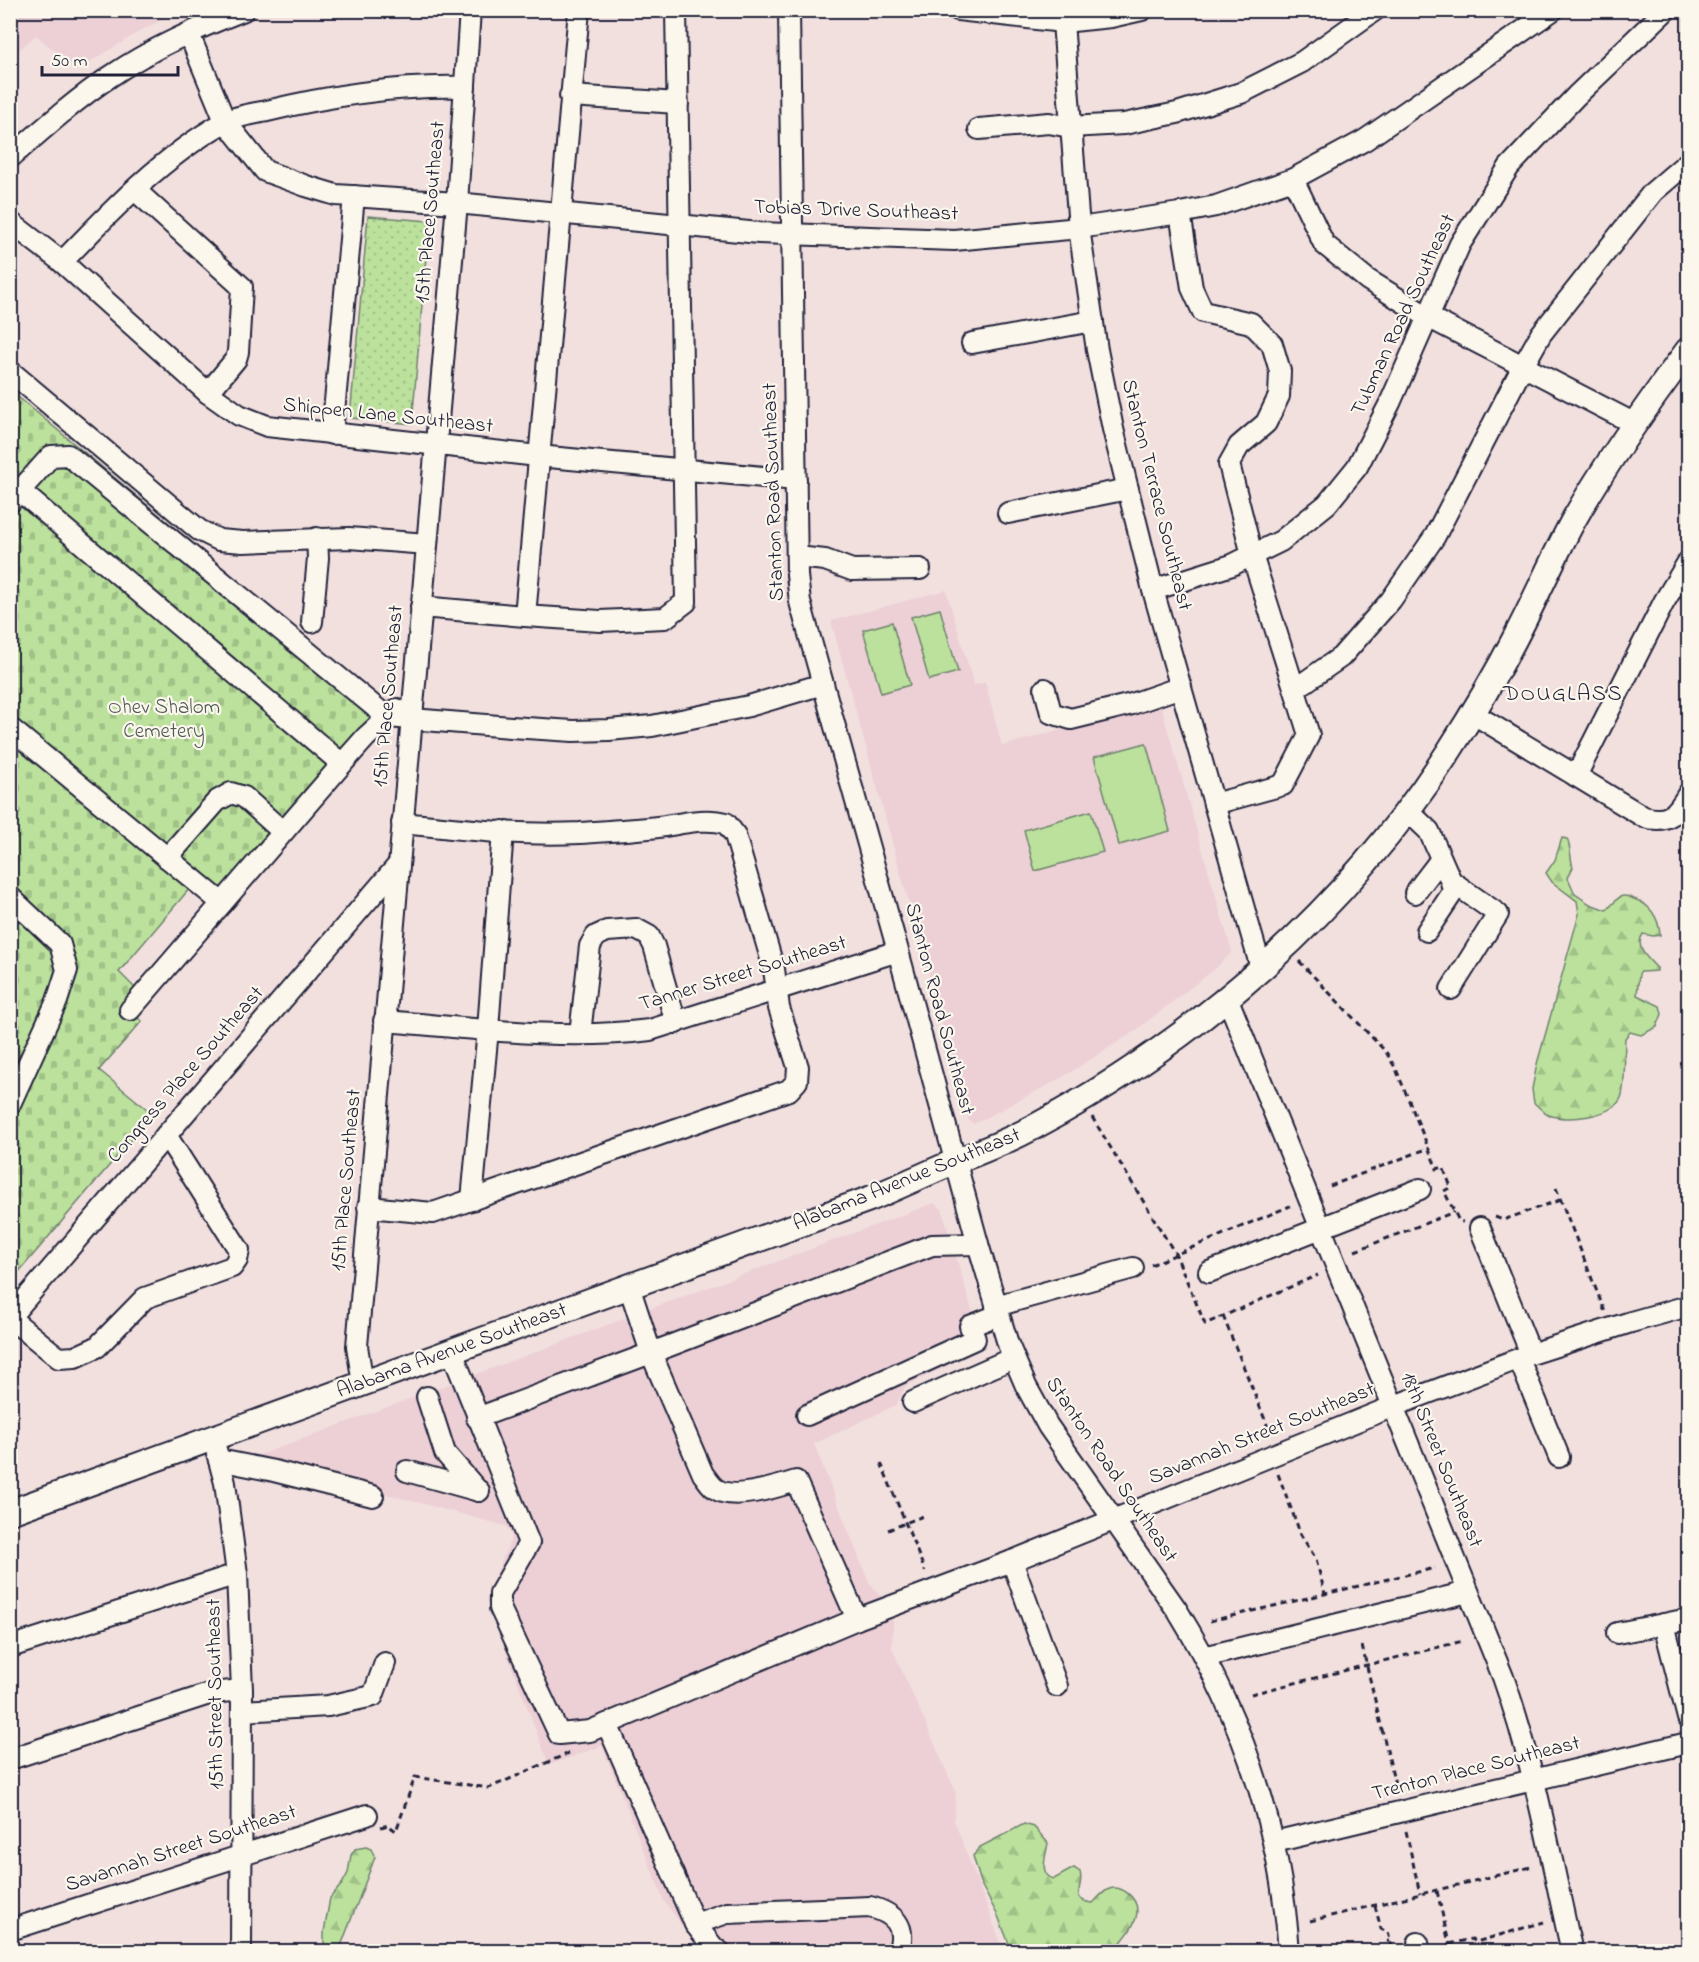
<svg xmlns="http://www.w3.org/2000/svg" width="1699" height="1962" font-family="'Indie Flower',sans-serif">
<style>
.built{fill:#ecd0d6}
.grass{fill:url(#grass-dots);stroke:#6e826c;stroke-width:1.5}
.forest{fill:url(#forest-firs);stroke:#6e826c;stroke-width:1.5}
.cemetery{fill:url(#cemetery-stones);stroke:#6e826c;stroke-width:1.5}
.pitch{fill:#bbe19c;stroke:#6e826c;stroke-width:1.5}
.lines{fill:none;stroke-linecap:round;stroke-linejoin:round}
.minor-casing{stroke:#22223b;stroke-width:24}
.major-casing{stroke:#22223b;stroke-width:28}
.path{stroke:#22223b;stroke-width:3;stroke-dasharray:6 4.5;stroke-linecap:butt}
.minor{stroke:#fbf7ec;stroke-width:20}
.major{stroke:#fbf7ec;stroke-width:24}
.labels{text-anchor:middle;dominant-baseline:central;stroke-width:4.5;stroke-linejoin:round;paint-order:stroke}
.street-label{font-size:21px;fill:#22223b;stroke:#fbf7ec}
.park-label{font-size:21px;fill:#505b58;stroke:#fbf7ec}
.neighbourhood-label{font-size:22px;letter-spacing:1.5px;fill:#22223b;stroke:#fbf7ec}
</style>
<defs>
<pattern id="grass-dots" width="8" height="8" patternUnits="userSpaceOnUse" patternTransform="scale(1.5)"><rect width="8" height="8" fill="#bbe19c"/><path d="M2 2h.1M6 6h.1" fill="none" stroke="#a0c187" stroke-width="1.8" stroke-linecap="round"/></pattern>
<pattern id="forest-firs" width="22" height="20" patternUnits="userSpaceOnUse" patternTransform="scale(1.5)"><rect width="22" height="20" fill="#bbe19c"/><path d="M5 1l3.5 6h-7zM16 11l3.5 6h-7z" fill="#a0c187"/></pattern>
<pattern id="cemetery-stones" width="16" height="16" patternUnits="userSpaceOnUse" patternTransform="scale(1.5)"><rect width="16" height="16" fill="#bbe19c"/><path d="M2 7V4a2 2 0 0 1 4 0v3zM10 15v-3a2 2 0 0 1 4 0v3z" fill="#a0c187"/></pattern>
</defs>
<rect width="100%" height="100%" fill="#f2e0df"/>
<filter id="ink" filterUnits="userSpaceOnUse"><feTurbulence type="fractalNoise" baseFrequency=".0167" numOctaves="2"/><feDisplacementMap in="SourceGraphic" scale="12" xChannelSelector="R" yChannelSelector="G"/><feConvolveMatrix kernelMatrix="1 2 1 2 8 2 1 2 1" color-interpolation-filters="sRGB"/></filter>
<g filter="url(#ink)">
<g class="built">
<polygon points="11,10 180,10 180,11 142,30 77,70 36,35 11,57"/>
<polygon points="946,590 974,685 985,682 1002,746 1160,703 1232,952 1216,968 1135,1031 1063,1077 974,1124 969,1121 831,621"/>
<polygon points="934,1203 942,1209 983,1347 905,1387 896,1405 814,1444 869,1583 883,1598 893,1622 892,1648 956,1792 954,1820 1004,1951 705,1951 694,1942 664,1901 602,1746 549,1765 486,1599 512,1536 506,1526 251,1458"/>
</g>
<polygon class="grass" points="368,216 429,221 412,424 350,418"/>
<g class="forest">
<path d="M1562,838l5,1c4,8 3,19 6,28l-5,11 7,16 15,10 16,6c5,-3 9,-10 14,-13 4,-2 10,0 14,2 16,5 25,19 26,36l-7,1 -10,-2c-9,13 5,25 14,34v3l-16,1 -2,2 -2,21 23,11 2,8 -5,13 -16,8 -11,-3 -5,6c-1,14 1,48 -4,60 -9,19 -55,24 -72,17 -5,-2 -10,-8 -15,-12l-2,-14 5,-25 42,-150 -2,-13 -25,-19 -6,-9 9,-13z"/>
<path d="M1024,1824l10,3 14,16c-2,13 -10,32 6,36l20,-11 6,4c5,15 -13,28 13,31 4,-4 9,-10 14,-13 13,-7 30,7 30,21 0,14 -15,30 -23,40h-102l-14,-35 -16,-30 -9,-30 7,-9z"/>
<polygon points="366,1847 371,1849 375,1857 339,1951 324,1951 324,1932 330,1898 342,1884 348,1873 351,1855 355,1849"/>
</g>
<polygon class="cemetery" points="11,391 383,702 224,889 190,888 119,972 135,988 123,1007 142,1021 99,1070 153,1114 11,1281"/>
<g class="pitch">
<polygon points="940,609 958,672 929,680 911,617"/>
<polygon points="892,622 910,685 881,693 863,630"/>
<polygon points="1146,743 1170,831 1119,845 1094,757"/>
<polygon points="1091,811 1103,852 1035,871 1024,830"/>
</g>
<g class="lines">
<defs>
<g id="minor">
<polyline points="579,10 525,616 600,621 665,618 686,602 676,10"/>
<path d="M789,10l8,565 3,27 5,18 93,331 80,293 30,100 18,42 22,40 129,184c64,104 104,219 112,342"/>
<polyline points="958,10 1063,22 1111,17 1142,10"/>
<polyline points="1063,22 1079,228 1097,350 1113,429 1153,590 1261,968"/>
<polyline points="189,34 225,121 265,171 306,186 336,195 457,203 759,233 954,240 1079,228 1180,213 1216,206 1293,179 1365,140 1553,10"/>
<polyline points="570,96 678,103"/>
<polyline points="979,129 1049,123 1070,127 1124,124 1177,113 1241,93 1302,62 1375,10"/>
<path d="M10,158c33,-29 65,-58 101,-82 41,-28 87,-48 133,-66"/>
<polyline points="1293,179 1324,244 1368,280 1428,317 1635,424"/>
<polyline points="135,190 242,287 238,352 236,359 208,393"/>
<polyline points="1180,213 1192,288 1203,312 1251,323 1272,344 1280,371 1279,396 1266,423 1239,446 1229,464 1252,555 1309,735 1283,785 1214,804"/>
<polyline points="10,222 62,262 208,393 239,415 267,426 538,456 796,480"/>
<path d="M62,262c49,-51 99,-104 161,-139 12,-7 30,-9 44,-12 66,-16 130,-26 198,-24"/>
<polyline points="972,343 1093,321"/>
<polyline points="10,371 199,530 219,540 243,542 349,538 427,544"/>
<polyline points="332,434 354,196"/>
<polyline points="20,491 342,764"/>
<polyline points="10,502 51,456 68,455 387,717 511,727 573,731 609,730 652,726 749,706 823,684"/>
<polyline points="1008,513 1128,489"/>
<polyline points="797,557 825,560 852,570 920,569"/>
<polyline points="1153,590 1232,565 1281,541 1327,504 1357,467 1390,403 1460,244 1509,167 1576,96 1666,10"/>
<polyline points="421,607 525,616"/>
<polyline points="312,622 318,558 317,538"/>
<polyline points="1045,689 1051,713 1071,719 1132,704 1181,687"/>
<polyline points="1295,689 1341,657 1391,600 1435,536 1523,366 1541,334 1653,192 1688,162"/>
<path d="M1472,713l172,104c25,7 33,-4 44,-23"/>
<polyline points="10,728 222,903"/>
<polyline points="1576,776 1664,602 1688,562"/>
<polyline points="1407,810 1429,831 1451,881 1498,914 1451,989"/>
<polyline points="167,858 217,801 231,793 244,797 283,832"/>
<polyline points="1415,893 1441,859"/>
<polyline points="10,897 60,944 67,970 57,1001 10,1104"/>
<polyline points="1427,931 1453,892 1451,881"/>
<path d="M1227,997l276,680c32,89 48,183 69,275"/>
<polyline points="130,1010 342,764 366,737 397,709"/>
<path d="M384,1021c88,7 178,20 266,9l248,-79"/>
<polyline points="580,1034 590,946 596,936 607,931 636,929 649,936 654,946 676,1023"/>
<polyline points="472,1200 488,1029 503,831"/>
<path d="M368,1207l65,6 356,-123 8,-9 1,-14 -19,-59 -5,-39 -39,-134 -9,-12c-22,-6 -46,1 -68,4 -26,3 -52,4 -78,6 -59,3 -119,-4 -178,-10"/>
<polyline points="1480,1228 1531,1354"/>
<polyline points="1209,1272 1420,1189"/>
<polyline points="629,1286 651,1353 932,1245 978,1244"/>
<polyline points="996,1306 1133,1268"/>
<polyline points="10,1317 398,865"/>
<polyline points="10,1318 59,1358 75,1357 97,1347 145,1298 232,1267 237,1260 239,1250 166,1135"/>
<polyline points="452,1352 529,1543 500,1593 500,1608 559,1734 590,1731 857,1619 1012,1561 1394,1406 1531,1354 1631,1322 1688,1306"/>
<polyline points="1519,1359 1559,1457"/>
<polyline points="363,1384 357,1346 457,203 470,10"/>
<polyline points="427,1397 445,1453 478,1491"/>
<polyline points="913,1402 1013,1358"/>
<polyline points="807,1415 975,1339 970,1326 998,1315"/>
<path d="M477,1418l174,-65 52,121c4,5 8,12 13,15 17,12 61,-2 80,-8l61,138"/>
<polyline points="213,1438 225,1483 237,1574 242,1690 241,1952"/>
<polyline points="219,1460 274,1471 373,1496"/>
<polyline points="407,1471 479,1491"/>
<polyline points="1012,1561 1057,1686"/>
<polyline points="1688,1619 1664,1624 1688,1718"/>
<polyline points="1617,1633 1664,1624"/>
<polyline points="10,1647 237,1574"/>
<polyline points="1204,1657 1468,1592"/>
<polyline points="242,1711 328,1706 373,1696 385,1663"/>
<polyline points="607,1724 695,1924 714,1948 720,1952"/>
<polyline points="10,1759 212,1693 242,1690"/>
<polyline points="1274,1842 1688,1743"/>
<path d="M695,1924l32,-11 143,-6c23,6 38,18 28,45"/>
<polyline points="10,1930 367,1815"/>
<polyline points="1418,1943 1420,1952"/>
</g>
<path id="major" d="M10,1512l862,-314c28,-12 56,-25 84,-37 27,-10 52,-20 78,-34 165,-88 313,-218 415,-376 24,-37 47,-76 67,-115 20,-38 37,-78 57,-115 34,-60 74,-116 115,-171"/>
</defs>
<use href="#minor" class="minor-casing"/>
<use href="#major" class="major-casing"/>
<g class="path">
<polyline points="1299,961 1386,1052 1396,1069 1437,1169 1443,1167 1451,1187 1444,1191 1459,1221 1463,1222"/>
<polyline points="1092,1117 1176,1255 1205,1324 1318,1275"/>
<polyline points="1330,1186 1429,1148"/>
<polyline points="1556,1188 1605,1312"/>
<polyline points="1495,1217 1503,1220 1560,1200"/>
<polyline points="1355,1251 1454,1212"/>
<polyline points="1151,1265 1290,1206"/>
<polyline points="1223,1316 1270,1432"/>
<polyline points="881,1463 925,1571"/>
<polyline points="1278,1474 1301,1535 1316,1559 1325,1594"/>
<polyline points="888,1530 923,1516"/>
<polyline points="1210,1621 1435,1568"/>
<polyline points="1362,1646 1396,1788"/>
<polyline points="1251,1694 1463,1641"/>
<polyline points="381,1827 388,1825 396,1831 415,1777 489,1788 569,1753"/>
<polyline points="1406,1831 1420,1894"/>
<polyline points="1437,1891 1451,1952"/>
<polyline points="1375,1906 1381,1929 1388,1932 1393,1952"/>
<polyline points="1310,1921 1531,1867"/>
<polyline points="1449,1944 1472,1939 1476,1942 1544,1922"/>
<polyline points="1383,1952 1389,1940"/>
</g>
<use href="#minor" class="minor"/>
<use href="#major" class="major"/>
</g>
</g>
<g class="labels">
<g class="street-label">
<text transform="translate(856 211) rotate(2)">Tobias Drive Southeast</text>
<text transform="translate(431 212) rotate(-85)">15th Place Southeast</text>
<text transform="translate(1404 315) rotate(-65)">Tubman Road Southeast</text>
<text transform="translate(388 416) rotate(6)">Shippen Lane Southeast</text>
<text transform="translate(774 492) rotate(-92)">Stanton Road Southeast</text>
<text transform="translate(1156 495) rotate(76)">Stanton Terrace Southeast</text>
<text transform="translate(389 696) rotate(-85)">15th Place Southeast</text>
<text transform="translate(743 974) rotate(-17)">Tanner Street Southeast</text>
<text transform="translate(939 1009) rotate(75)">Stanton Road Southeast</text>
<text transform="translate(186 1075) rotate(-49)">Congress Place Southeast</text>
<text transform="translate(347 1180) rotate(-85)">15th Place Southeast</text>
<text transform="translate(907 1180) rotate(-22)">Alabama Avenue Southeast</text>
<text transform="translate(452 1351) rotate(-20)">Alabama Avenue Southeast</text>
<text transform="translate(1262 1434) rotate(-22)">Savannah Street Southeast</text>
<text transform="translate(1441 1460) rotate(68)">18th Street Southeast</text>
<text transform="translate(1111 1470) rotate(56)">Stanton Road Southeast</text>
<text transform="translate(216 1694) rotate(-91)">15th Street Southeast</text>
<text transform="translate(1476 1769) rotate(-14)">Trenton Place Southeast</text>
<text transform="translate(181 1849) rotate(-18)">Savannah Street Southeast</text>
</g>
<g class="park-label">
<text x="164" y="708">Ohev Shalom<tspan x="164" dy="24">Cemetery</tspan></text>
</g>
<g class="neighbourhood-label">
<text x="1563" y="695">DOUGLASS</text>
</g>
</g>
<rect width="1699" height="1962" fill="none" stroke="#fbf7ec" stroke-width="36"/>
<rect x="18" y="18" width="1663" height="1926" fill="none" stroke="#22223b" stroke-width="2" filter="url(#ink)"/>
<path d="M42 66v9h136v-9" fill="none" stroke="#22223b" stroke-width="3"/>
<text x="51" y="66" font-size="18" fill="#22223b" stroke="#fbf7ec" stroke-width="4.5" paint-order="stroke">50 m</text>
</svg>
